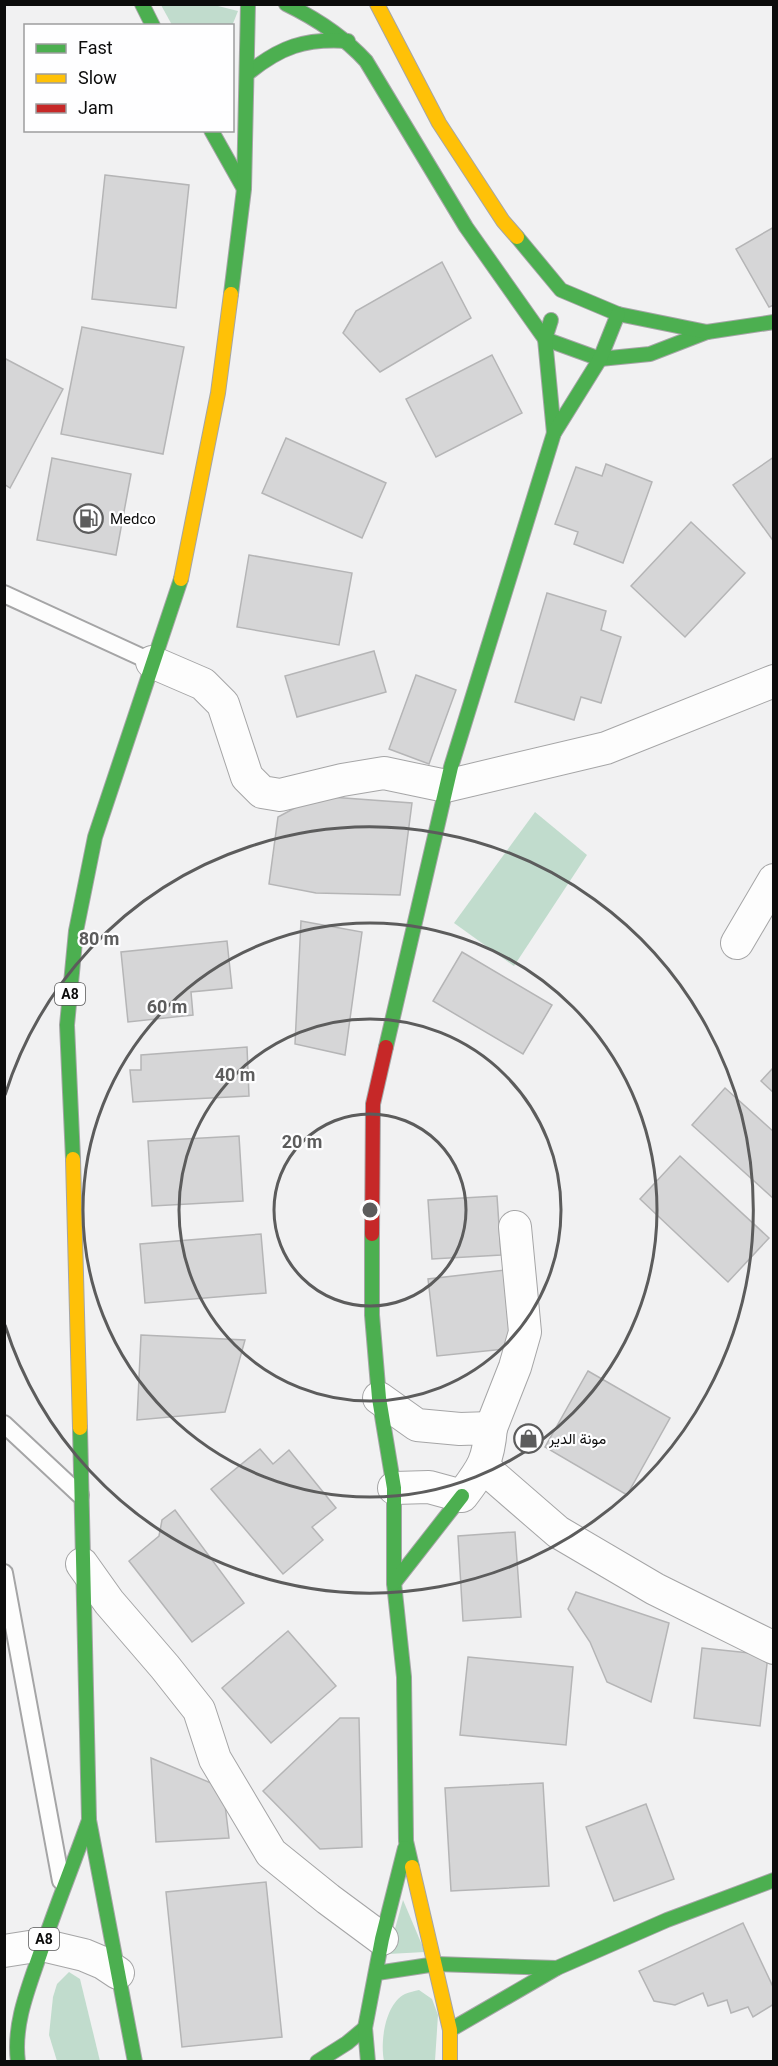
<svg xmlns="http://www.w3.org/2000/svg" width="778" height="2066" font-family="Roboto,Vazirmatn,sans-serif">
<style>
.green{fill:#c1dccd}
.building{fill:#d6d6d7;stroke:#b5b5b6;stroke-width:1.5}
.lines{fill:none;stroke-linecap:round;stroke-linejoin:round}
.lane-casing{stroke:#a5a5a6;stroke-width:20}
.street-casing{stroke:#a5a5a6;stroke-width:34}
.fast-casing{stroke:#a5a5a6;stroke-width:16}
.slow-casing{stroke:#a5a5a6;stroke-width:16}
.jam-casing{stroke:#a5a5a6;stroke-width:16}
.lane{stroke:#fdfdfd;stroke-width:16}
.street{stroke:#fdfdfd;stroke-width:32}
.fast{stroke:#4caf50;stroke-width:14}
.slow{stroke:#ffc107;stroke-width:14}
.jam{stroke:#c62828;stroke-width:14}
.ring{fill:none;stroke:#5c5c5c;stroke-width:3}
.labels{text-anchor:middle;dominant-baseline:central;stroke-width:4.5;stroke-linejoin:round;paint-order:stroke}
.shield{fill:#fefeff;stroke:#555;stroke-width:1.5}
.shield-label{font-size:14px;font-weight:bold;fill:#0c0c0c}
.poi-label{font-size:15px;fill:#0c0c0c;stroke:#fefeff;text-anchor:start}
.centre{fill:#5c5c5c;stroke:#fefeff;stroke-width:3}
.ring-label{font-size:18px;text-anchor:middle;font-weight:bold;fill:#5c5c5c;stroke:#fefeff;stroke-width:4.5;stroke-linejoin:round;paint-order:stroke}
</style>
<rect width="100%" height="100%" fill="#f1f1f2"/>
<g class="green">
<polygon points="161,5 214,5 238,11 232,26 172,25"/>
<polygon points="535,812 587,855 514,966 454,923"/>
<polygon points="403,1900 425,1952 388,1954"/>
<polygon points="69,1972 80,1979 100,2061 57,2061 49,2035 53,1997 57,1984"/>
<path d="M419,1990l13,9 6,16 -3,46h-51c-4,-19 1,-57 21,-67 4,-2 10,-3 14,-4z"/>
</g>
<g class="building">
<polygon points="105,175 189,185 176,308 92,299"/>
<polygon points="774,227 774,305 769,307 736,249"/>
<polygon points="442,262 471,318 380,372 343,333 356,311"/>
<polygon points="82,327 184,347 163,454 61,434"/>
<polygon points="492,355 522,413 436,457 406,399"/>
<polygon points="4,358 63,389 10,488 4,484"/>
<polygon points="286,438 386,483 362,538 262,493"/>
<polygon points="774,457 774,542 733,485"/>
<polygon points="52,458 131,474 116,555 37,540"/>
<polygon points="606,464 652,482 623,563 574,544 578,532 555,524 576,467 602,476"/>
<polygon points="691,522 745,573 685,637 631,586"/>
<polygon points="249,555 352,573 339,645 237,627"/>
<polygon points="547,593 606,611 601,630 621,637 601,703 581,697 574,720 515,702"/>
<polygon points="374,651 386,692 297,717 285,676"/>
<polygon points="416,675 456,690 429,764 389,749"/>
<polygon points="317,796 412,803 400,895 316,893 269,884 278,817"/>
<polygon points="301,921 362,932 345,1055 295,1044"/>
<polygon points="227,941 232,988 191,992 193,1015 128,1022 121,952"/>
<polygon points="462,952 552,1005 523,1054 433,1001"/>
<polygon points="247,1047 249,1096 133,1102 130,1070 141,1070 141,1055"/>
<polygon points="774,1067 774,1093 761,1081"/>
<polygon points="725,1088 774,1132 774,1199 692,1125"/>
<polygon points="239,1136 243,1201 152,1206 148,1141"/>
<polygon points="680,1156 769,1238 728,1282 640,1199"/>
<polygon points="497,1196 501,1255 432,1259 428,1200"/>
<polygon points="261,1234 266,1293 145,1303 140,1244"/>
<polygon points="505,1270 514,1348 437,1356 428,1279"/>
<polygon points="141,1335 245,1340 225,1412 137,1420"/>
<polygon points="588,1371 670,1418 627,1495 545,1447"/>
<polygon points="260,1449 273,1464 289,1450 336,1508 312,1527 323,1540 283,1574 211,1489"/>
<polygon points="175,1510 244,1603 192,1642 129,1561 159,1536 162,1520"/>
<polygon points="515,1532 521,1617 463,1621 458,1536"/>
<polygon points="576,1592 669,1623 651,1702 607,1682 590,1642 568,1609"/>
<polygon points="288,1631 336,1686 271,1743 222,1688"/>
<polygon points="702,1648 768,1655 760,1726 694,1718"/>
<polygon points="468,1657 573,1667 566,1745 460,1735"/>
<polygon points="340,1718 359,1718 362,1847 320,1849 263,1791"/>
<polygon points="151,1758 223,1788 229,1838 156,1842"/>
<polygon points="543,1783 549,1886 451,1891 445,1788"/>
<polygon points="646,1804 674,1879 614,1901 586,1827"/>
<polygon points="266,1882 282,2037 182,2047 166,1892"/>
<polygon points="743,1923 774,1989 774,2004 753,2017 748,2007 731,2013 727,2000 708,2006 703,1993 675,2005 654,2001 639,1971"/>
</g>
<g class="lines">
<defs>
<g id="lane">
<polyline points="4,594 152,662"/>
<polyline points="4,1424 80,1495"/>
<polyline points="4,1573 61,1881"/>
</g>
<g id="street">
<polyline points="152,662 203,684 223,704 247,777 262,792 280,795 342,780 384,773 446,786 606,748 774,681"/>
<polyline points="737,943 774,880"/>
<path d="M379,1398l38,27 43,4 31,-1c-3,35 -9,41 -29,68l-33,-9 -35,1"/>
<polyline points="491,1428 515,1367 525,1332 515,1227"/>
<polyline points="483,1467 558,1532 655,1589 774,1648"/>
<polyline points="82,1564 109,1602 165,1667 199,1710 215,1759 271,1853 328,1899 382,1939"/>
<polyline points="4,1951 42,1945 84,1955 103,1963 118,1973"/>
</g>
<g id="fast">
<polyline points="142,4 153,26"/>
<path d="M286,4c31,15 57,32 80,57l100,166 79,112 55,20 50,-5 57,-22 67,-10"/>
<path d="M247,74c33,-27 58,-36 101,-33"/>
<polyline points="211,130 243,187"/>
<polyline points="517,237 561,290 618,314 707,332"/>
<polyline points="231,294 244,189 248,4"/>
<polyline points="551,320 545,339 554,433"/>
<polyline points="386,1047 451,767 554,433 600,359 618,314"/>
<polyline points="73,1159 67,1025 76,931 95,837 181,579"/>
<polyline points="372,1234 372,1315 379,1398 394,1488 394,1583 404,1677 406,1841 412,1867"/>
<polyline points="80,1428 89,1820 135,2062"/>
<polyline points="394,1583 462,1496"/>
<polyline points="377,1973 436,1964 557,1968"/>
<polyline points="450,2030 557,1968 667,1920 774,1880"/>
<path d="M18,2062c-5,-37 10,-73 22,-108 15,-45 33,-89 49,-134"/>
<polyline points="317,2062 347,2043 365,2028"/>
<polyline points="368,2062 365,2028 382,1939 405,1848"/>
</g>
<g id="slow">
<polyline points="377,4 439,123 503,221 517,237"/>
<polyline points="181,579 218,393 231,294"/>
<polyline points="73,1159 80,1428"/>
<polyline points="412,1867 450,2030 450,2062"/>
</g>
<polyline id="jam" points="372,1234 373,1104 386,1047"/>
</defs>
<use href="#lane" class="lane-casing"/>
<use href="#street" class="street-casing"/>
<use href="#fast" class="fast-casing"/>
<use href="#slow" class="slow-casing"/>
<use href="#jam" class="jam-casing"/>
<use href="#lane" class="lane"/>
<use href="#street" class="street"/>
<use href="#fast" class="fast"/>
<use href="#slow" class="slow"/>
<use href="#jam" class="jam"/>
</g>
<g class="ring">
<circle cx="370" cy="1210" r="96"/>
<circle cx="370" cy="1210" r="191"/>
<circle cx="370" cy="1210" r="287"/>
<path d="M5 1095A383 383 0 1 1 5 1325"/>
</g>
<defs>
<symbol id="fuel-ring" viewBox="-11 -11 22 22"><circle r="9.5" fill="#fefeff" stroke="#5c5c5c" stroke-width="1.5"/><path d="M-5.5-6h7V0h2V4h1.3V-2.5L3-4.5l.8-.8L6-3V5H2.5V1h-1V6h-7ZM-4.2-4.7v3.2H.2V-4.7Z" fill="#5c5c5c"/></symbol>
<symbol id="shop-ring" viewBox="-11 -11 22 22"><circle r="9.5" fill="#fefeff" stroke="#5c5c5c" stroke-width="1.5"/><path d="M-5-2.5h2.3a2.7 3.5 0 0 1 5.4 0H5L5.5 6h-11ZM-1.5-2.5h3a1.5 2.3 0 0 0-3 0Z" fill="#5c5c5c"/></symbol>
</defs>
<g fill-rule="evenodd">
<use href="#fuel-ring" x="72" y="502" width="33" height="33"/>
<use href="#shop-ring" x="512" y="1422" width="33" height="33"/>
</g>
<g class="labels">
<g class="shield">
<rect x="55" y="983" width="30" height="22" rx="4.5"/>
<rect x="29" y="1928" width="30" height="22" rx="4.5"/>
</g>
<g class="shield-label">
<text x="70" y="994">A8</text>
<text x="44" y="1939">A8</text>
</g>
<g class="poi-label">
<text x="110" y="519">Medco</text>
<text x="549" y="1439">مونة الدير</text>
</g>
</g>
<circle cx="370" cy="1210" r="9" class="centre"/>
<g class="ring-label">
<text x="99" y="945">80 m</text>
<text x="167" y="1013">60 m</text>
<text x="235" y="1081">40 m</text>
<text x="302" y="1148">20 m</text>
</g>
<rect width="778" height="2066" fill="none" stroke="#0c0c0c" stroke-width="12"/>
<rect x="24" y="24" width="210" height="108" fill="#fefeff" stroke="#9d9d9e" stroke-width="1.5"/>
<rect x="36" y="44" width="30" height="9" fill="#4caf50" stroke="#9d9d9e" stroke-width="1.5"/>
<text x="78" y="54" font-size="18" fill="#0c0c0c">Fast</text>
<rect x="36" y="74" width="30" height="9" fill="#ffc107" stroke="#9d9d9e" stroke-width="1.5"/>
<text x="78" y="84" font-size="18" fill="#0c0c0c">Slow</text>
<rect x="36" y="104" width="30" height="9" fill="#c62828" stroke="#9d9d9e" stroke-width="1.5"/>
<text x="78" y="114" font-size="18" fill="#0c0c0c">Jam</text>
</svg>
